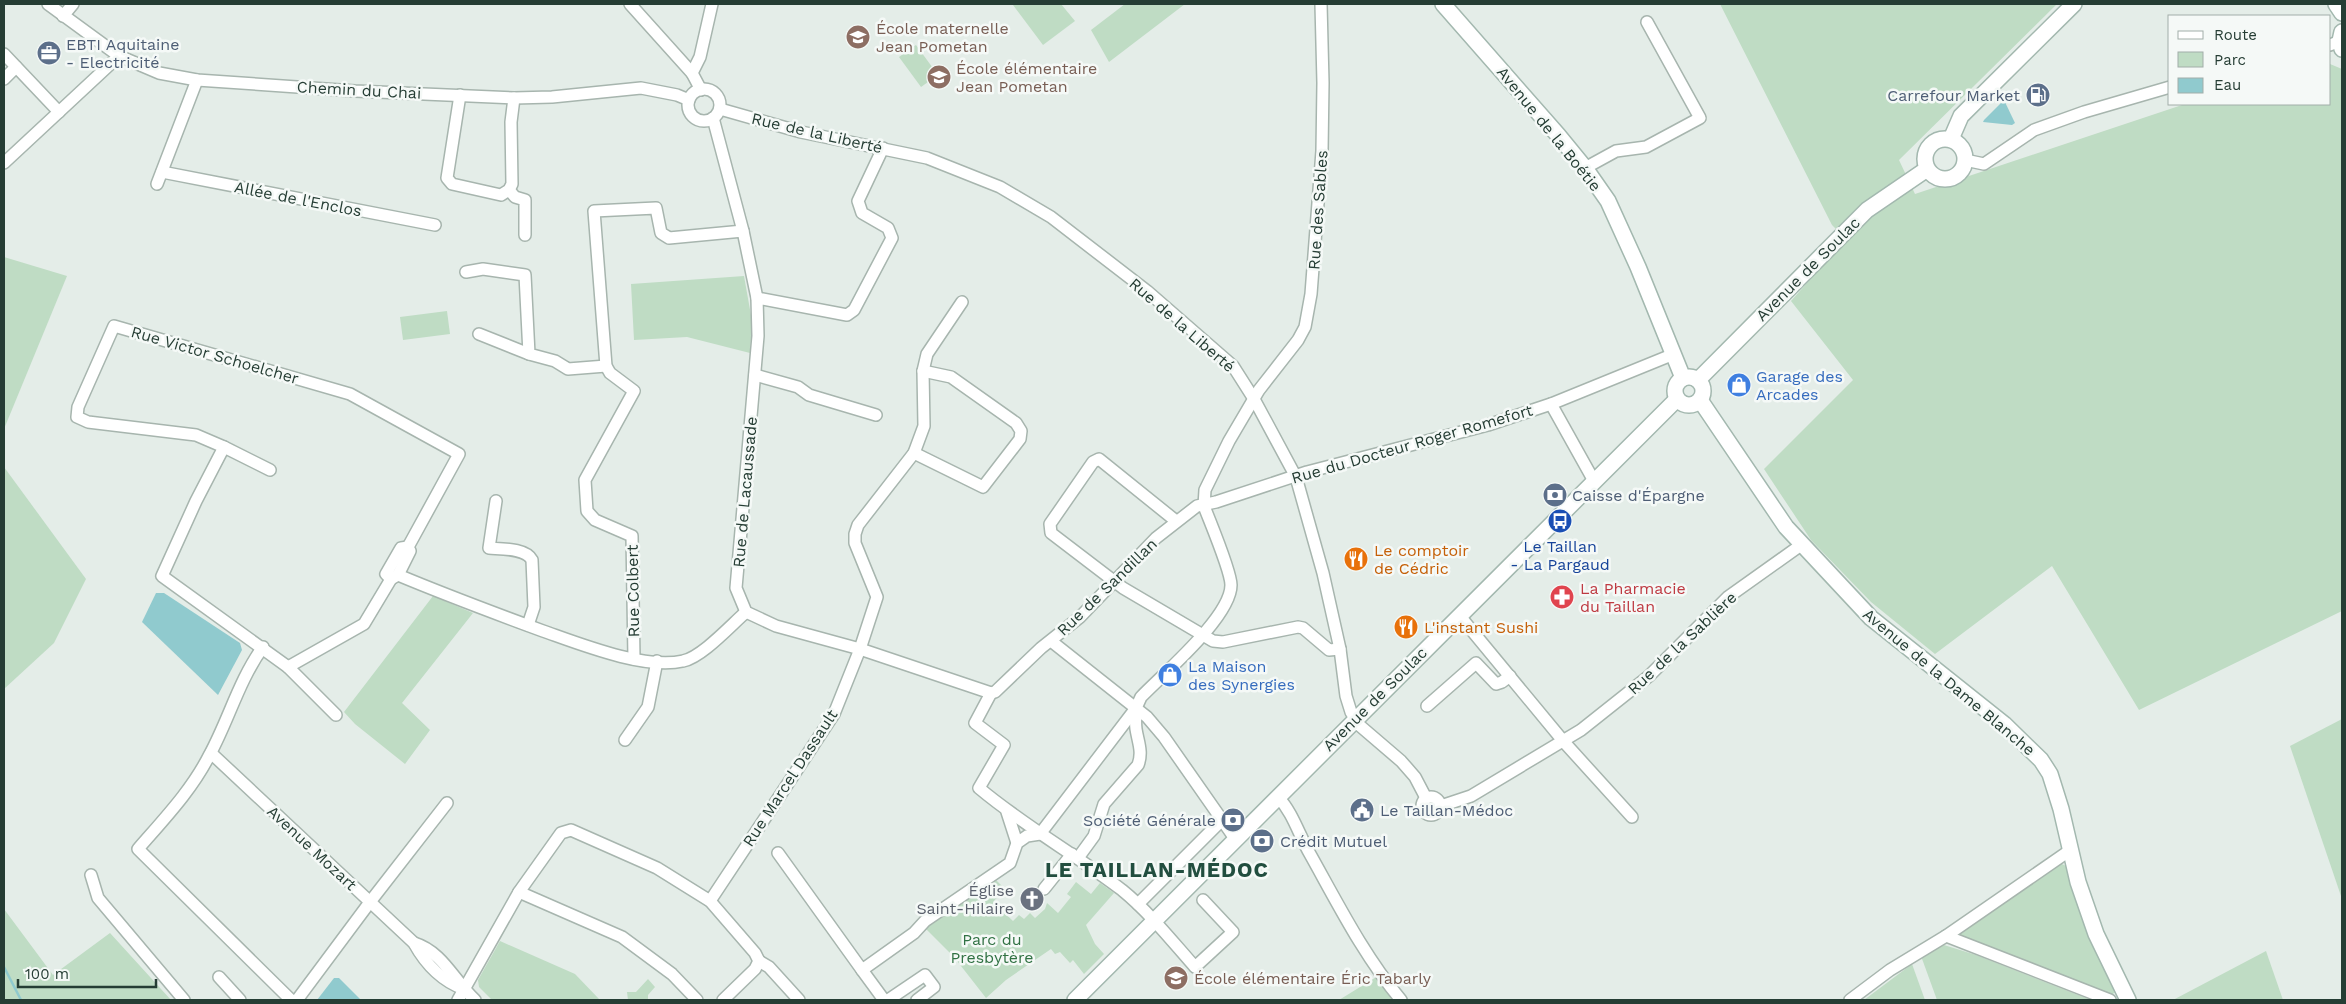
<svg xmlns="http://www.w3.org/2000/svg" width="2346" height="1004" font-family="'Work Sans',sans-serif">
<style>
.green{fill:#bfdcc4}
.water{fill:#90cace}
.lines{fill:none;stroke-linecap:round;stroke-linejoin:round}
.stream{stroke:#90cace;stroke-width:2.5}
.street-casing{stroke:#a7b5ae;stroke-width:14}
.secondary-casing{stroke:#a3b8af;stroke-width:18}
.street{stroke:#fff;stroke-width:11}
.secondary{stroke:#fff;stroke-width:15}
.labels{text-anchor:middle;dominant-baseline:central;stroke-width:5;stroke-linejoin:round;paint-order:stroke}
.education-label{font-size:16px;fill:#785e54;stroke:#f5f9f7;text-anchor:start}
.service-label{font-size:16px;fill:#4e5e75;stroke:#f5f9f7;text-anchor:start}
.street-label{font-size:16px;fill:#253d34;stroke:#f5f9f7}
.shop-label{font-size:16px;fill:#366cbe;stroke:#f5f9f7;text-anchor:start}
.transit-label{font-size:16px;fill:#164399;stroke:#f5f9f7}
.food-label{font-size:16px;fill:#c56008;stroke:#f5f9f7;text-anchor:start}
.health-label{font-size:16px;fill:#be3a42;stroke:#f5f9f7;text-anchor:start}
.worship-label{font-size:16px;fill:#5b616d;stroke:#f5f9f7;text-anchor:end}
.park-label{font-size:16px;fill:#317244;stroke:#f5f9f7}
.district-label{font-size:21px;font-weight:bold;letter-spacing:1px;fill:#224e3f;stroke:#f5f9f7}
</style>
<rect width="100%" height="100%" fill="#e4ede8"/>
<g class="green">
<polygon points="1015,4 1061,4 1075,21 1043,45 1013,5"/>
<polygon points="1125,4 1185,4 1109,62 1091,30"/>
<polygon points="1720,4 2057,4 1899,160 1915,194 2185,104 2330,104 2330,64 2342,69 2342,611 2139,710 2052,566 1935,654 1871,602 1811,540 1764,469 1853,380 1791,301 1846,239 1832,225"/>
<polygon points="916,45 938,75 921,87 899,57"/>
<polygon points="4,257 67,276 4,429"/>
<polygon points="744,276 752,321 750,353 687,337 634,340 631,284"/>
<polygon points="447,311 450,334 403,340 400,317"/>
<polygon points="4,467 86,579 54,643 4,689"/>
<polygon points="433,596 473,613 402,703 430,730 405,764 355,724 344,712"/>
<polygon points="2342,719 2342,899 2290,746"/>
<polygon points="2060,863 2068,867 2098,952 2115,992 2110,997 1959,936 1959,931"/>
<polygon points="994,878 1005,889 993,902 1013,921 1019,915 1024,919 1030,913 1035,918 1045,909 1047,903 1058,913 1071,897 1067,894 1076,882 1091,894 1100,883 1114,893 1086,925 1095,944 1104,954 1084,974 1073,960 1070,963 1060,952 1055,954 1051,949 1006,980 986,998 954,957 922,925"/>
<polygon points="4,909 53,975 110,933 171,1000 4,1000"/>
<polygon points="500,941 575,974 600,1000 492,1000 479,987 478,980"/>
<polygon points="1944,945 1976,955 2091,1000 1937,1000 1921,956"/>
<polygon points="2266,951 2283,1000 2173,1000"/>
<polygon points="1912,964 1925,1000 1864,1000"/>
<polygon points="1378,976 1394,998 1390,1000 1339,1000"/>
<polygon points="648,979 655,987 648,995 648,1000 628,1000 627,992 636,992"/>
</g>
<g class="water">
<polygon points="2004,100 2015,123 2012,125 1983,122 1984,120"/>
<polygon points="156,593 164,593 240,643 242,650 218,695 142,622"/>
<polygon points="334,978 339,978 361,1000 317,1000"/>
</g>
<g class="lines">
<polyline class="stream" points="4,967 21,1000"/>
<defs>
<g id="street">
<polyline points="48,4 119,56 159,73 197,80 355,91 514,98 552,97 641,88 677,95 689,100"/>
<polyline points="630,4 692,73 701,90"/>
<polyline points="63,16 73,4"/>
<polyline points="2330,45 2340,41"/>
<polyline points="4,54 59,112"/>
<polyline points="692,73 700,57 712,4"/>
<polyline points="4,79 16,67"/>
<circle cx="704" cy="105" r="16"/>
<polyline points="460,95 447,178 452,184 501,195 509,190 512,184 511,122 514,98"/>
<polyline points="720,109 801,132 927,158 1000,187 1051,217 1147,291 1233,366 1254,399 1296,477 1323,573 1340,649 1346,696 1351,712 1359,725 1401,761 1415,777 1426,798"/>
<polyline points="713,118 743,231 757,298 758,336 736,588 746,612 776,626 860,649 991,693"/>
<polyline points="1965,160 1984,164 2034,130 2084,112 2170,87"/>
<polyline points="4,163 119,56"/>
<polyline points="1585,168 1616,151 1646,147 1700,118 1647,22"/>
<polyline points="162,172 435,225"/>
<polyline points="157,184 197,80"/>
<polyline points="509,190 515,197 525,200 525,235"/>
<polyline points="466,272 483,269 525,275 529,354 555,361 568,369 606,366"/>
<polyline points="757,298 847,315 854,310 892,238 888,228 862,213 858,201 883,148"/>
<polyline points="479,334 529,354"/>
<polyline points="755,375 798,387 809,395 876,415"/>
<polyline points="1551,404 1594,481"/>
<polyline points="224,447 270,470"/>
<polyline points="914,453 983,487 1020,439 1021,431 1016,423 951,377 923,371"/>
<path d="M496,501l-7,47c12,1 37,0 43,12l2,47 -6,18"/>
<polyline points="1176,521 1099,459 1093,462 1050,524 1051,533 1123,588 1213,641 1223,642 1298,627 1303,628 1329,650 1340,649"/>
<path d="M398,575c48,20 96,38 145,56 37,13 102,39 140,30 19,-4 47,-35 63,-49"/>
<polyline points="391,579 386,574 401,548 408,547"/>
<polyline points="1459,615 1564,742 1632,817"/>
<polyline points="1051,641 1147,717 1164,737 1236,840"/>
<path d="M263,647c-24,33 -34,72 -53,107 -18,36 -46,65 -72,95l153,151"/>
<polyline points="634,659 632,536 595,520 587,511 585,480 634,391 610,373 606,366 594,211 656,208 661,233 669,238 743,231"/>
<polyline points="288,667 364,624 391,579 398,575"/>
<polyline points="991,693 995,692 1041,648 1080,617 1156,538 1197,506 1216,502 1307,472 1488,425 1551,404 1674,354"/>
<path d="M991,693l-16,30 29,22 -25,43c45,38 96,66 143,102 27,22 50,51 73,77l38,-35 -30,-32"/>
<polyline points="1427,706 1476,663 1496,684 1502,682 1510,676"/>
<polyline points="336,715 288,667 162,576 196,501 224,447 196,435 88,422 77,417 78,407 114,326 350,394 459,454 408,547 410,551 398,575"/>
<polyline points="625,740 648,707 657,661"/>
<path d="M211,753l203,190c11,20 28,38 50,46"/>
<circle cx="1431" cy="806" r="9"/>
<path d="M1278,797c15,16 21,38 32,57 28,50 54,102 91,146"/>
<polyline points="1441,806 1471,796 1581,730 1649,676 1728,597 1801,545"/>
<polyline points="1007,812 1017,843"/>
<path d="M778,853l84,117 52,-37 11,-12 85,-58 7,-20 10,-7 13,-2 96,-126 5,-11c22,-23 90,-80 90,-112 0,-14 -21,-63 -27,-79l1,-16 24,-49 30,-51 39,-50 7,-13 6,-33 11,-143 1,-68 -2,-79"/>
<path d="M1078,858l16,-22 10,-32 34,-39c5,-13 0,-23 -2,-36 -1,-7 0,-15 0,-21"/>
<polyline points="91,875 98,898 184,1000"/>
<polyline points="1044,889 1072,854"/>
<polyline points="519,892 622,937 672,974 697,1000"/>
<polyline points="710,901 834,714 860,649 877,597 855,543 855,534 858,525 914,453 924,426 923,371 927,354 962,302"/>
<polyline points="1138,904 1221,821"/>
<polyline points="1946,936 2110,1000"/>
<path d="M414,943c29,9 40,38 61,57"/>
<polyline points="759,961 769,967 799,1000"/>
<polyline points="862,970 884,1000"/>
<polyline points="219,977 240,1000"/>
<polyline points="297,1000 370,902 447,803"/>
<polyline points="458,1000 519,892 561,833 571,830 657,868 710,901 755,953 759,961"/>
<polyline points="723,1000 755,969 759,961"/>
<polyline points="888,1000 925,975 934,987 917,1000"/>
<polyline points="1850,1000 1890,970 1946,936 2069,851"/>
</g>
<g id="secondary">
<polyline points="1443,4 1558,135 1585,168 1608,201 1638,267 1683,378"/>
<polyline points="2336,4 2342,13"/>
<polyline points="2342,32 2340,41 2342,49"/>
<circle cx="1945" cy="159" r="20"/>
<polyline points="1951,139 1961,116 2074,4"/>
<circle cx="1689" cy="391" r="14"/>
<polyline points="1698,380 1867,210 1927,169"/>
<polyline points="1700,400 1786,527 1871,618 2004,724 2041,760 2050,774 2061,809 2078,882 2096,934 2128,1000"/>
<polyline points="1075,1000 1677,399"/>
</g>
</defs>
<use href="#street" class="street-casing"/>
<use href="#secondary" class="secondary-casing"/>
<use href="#street" class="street"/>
<use href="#secondary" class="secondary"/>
</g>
<defs>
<symbol id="school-disc" viewBox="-11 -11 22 22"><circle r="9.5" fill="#8d6e63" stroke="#f5f9f7"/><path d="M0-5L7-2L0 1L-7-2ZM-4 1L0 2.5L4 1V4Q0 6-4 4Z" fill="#fff"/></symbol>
<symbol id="office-disc" viewBox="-11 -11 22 22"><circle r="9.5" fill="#5c6f8a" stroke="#f5f9f7"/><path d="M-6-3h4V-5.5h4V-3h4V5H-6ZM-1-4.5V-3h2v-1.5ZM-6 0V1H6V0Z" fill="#fff"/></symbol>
<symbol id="fuel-disc" viewBox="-11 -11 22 22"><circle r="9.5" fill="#5c6f8a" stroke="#f5f9f7"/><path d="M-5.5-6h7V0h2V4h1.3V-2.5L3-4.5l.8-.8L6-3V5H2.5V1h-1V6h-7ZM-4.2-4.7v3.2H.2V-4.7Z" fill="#fff"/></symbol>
<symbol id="shop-disc" viewBox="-11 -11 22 22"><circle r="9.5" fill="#3f7fe0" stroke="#f5f9f7"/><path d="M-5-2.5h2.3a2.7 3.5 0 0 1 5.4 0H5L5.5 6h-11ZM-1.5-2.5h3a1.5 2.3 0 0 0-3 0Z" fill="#fff"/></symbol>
<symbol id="bank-disc" viewBox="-11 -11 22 22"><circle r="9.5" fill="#5c6f8a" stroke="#f5f9f7"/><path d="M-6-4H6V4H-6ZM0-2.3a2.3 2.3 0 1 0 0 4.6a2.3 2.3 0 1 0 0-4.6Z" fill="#fff"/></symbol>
<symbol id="bus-disc" viewBox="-11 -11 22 22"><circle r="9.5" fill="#1a4fb4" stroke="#f5f9f7"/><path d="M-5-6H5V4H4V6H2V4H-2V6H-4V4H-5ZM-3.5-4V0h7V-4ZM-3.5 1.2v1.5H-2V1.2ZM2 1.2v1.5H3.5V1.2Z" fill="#fff"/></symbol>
<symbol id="restaurant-disc" viewBox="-11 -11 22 22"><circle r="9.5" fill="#e8710a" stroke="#f5f9f7"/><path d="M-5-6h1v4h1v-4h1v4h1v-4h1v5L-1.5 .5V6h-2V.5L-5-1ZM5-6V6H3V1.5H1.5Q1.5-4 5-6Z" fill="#fff"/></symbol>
<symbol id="pharmacy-disc" viewBox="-11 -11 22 22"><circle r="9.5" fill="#e0444e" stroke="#f5f9f7"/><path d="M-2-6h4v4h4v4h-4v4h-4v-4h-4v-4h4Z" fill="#fff"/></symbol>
<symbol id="civic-disc" viewBox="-11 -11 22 22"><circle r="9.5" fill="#5c6f8a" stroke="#f5f9f7"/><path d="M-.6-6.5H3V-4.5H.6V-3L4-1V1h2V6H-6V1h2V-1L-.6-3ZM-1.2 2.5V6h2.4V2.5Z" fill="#fff"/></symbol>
<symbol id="church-disc" viewBox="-11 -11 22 22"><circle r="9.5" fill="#6b7280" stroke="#f5f9f7"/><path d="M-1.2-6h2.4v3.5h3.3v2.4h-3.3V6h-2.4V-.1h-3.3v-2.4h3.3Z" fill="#fff"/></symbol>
</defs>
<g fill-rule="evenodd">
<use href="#school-disc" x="844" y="23" width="28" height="28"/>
<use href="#office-disc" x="35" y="39" width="28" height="28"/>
<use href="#school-disc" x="925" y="63" width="28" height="28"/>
<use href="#fuel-disc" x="2024" y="81" width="28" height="28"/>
<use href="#shop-disc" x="1725" y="371" width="28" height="28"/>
<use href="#bank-disc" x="1541" y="481" width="28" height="28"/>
<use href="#bus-disc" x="1546" y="507" width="28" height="28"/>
<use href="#restaurant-disc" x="1342" y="545" width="28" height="28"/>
<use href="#pharmacy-disc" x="1548" y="583" width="28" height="28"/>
<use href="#restaurant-disc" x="1392" y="613" width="28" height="28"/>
<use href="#shop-disc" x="1156" y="661" width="28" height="28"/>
<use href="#civic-disc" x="1348" y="796" width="28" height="28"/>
<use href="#bank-disc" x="1219" y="806" width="28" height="28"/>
<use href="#bank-disc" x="1248" y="827" width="28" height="28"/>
<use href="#church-disc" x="1018" y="885" width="28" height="28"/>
<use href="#school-disc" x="1162" y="964" width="28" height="28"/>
</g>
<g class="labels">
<g class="education-label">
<text x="876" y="28">École maternelle<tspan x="876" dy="18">Jean Pometan</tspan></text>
<text x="956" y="68">École élémentaire<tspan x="956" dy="18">Jean Pometan</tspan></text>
<text x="1194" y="978">École élémentaire Éric Tabarly</text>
</g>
<g class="service-label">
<text x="66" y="44">EBTI Aquitaine<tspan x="66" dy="18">- Electricité</tspan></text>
<text x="2020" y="95" text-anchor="end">Carrefour Market</text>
<text x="1572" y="495">Caisse d'Épargne</text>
<text x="1380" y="810">Le Taillan-Médoc</text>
<text x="1216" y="820" text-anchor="end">Société Générale</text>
<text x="1280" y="841">Crédit Mutuel</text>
</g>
<g class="street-label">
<text transform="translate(359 90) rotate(3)">Chemin du Chai</text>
<text transform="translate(1549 129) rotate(51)">Avenue de la Boétie</text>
<text transform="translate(817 133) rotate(13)">Rue de la Liberté</text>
<text transform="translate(298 199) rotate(11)">Allée de l'Enclos</text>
<text transform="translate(1318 210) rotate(-86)">Rue des Sables</text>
<text transform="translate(1808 269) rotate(-45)">Avenue de Soulac</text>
<text transform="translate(1182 325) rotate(41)">Rue de la Liberté</text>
<text transform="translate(215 355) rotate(16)">Rue Victor Schoelcher</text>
<text transform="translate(1412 444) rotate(-16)">Rue du Docteur Roger Romefort</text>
<text transform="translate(745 492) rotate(-85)">Rue de Lacaussade</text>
<text transform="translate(1107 587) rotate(-44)">Rue de Sandillan</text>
<text transform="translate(633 591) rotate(-91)">Rue Colbert</text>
<text transform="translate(1682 643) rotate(-43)">Rue de la Sablière</text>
<text transform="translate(1949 682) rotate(40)">Avenue de la Dame Blanche</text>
<text transform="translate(1375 699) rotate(-45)">Avenue de Soulac</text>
<text transform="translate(790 778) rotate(-57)">Rue Marcel Dassault</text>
<text transform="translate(312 848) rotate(43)">Avenue Mozart</text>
</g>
<g class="shop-label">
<text x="1756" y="376">Garage des<tspan x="1756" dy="18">Arcades</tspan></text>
<text x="1188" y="666">La Maison<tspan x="1188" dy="18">des Synergies</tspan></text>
</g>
<g class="transit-label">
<text x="1560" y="546">Le Taillan<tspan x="1560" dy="18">- La Pargaud</tspan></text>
</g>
<g class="food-label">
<text x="1374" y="550">Le comptoir<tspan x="1374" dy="18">de Cédric</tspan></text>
<text x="1424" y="627">L'instant Sushi</text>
</g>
<g class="health-label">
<text x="1580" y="588">La Pharmacie<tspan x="1580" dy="18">du Taillan</tspan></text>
</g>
<g class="worship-label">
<text x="1014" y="890">Église<tspan x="1014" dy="18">Saint-Hilaire</tspan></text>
</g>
<g class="park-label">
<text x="992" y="939">Parc du<tspan x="992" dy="18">Presbytère</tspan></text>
</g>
<g class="district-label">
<text x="1157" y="869">LE TAILLAN-MÉDOC</text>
</g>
</g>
<rect width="2346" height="1004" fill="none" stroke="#253d34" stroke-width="10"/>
<rect x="2168" y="15" width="162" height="90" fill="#f5f9f7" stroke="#a2aea9"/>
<rect x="2178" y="31" width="25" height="8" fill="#ffffff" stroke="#a2aea9"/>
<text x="2214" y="40" font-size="15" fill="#253d34">Route</text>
<rect x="2178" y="52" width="25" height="15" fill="#bfdcc4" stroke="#a2aea9"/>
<text x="2214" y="65" font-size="15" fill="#253d34">Parc</text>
<rect x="2178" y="78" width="25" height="15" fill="#90cace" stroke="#a2aea9"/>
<text x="2214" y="90" font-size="15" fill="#253d34">Eau</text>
<path d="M18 979v8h138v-8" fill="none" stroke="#253d34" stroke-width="2.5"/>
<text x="25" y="979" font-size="15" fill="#253d34" stroke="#f5f9f7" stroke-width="4" paint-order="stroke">100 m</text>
</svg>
